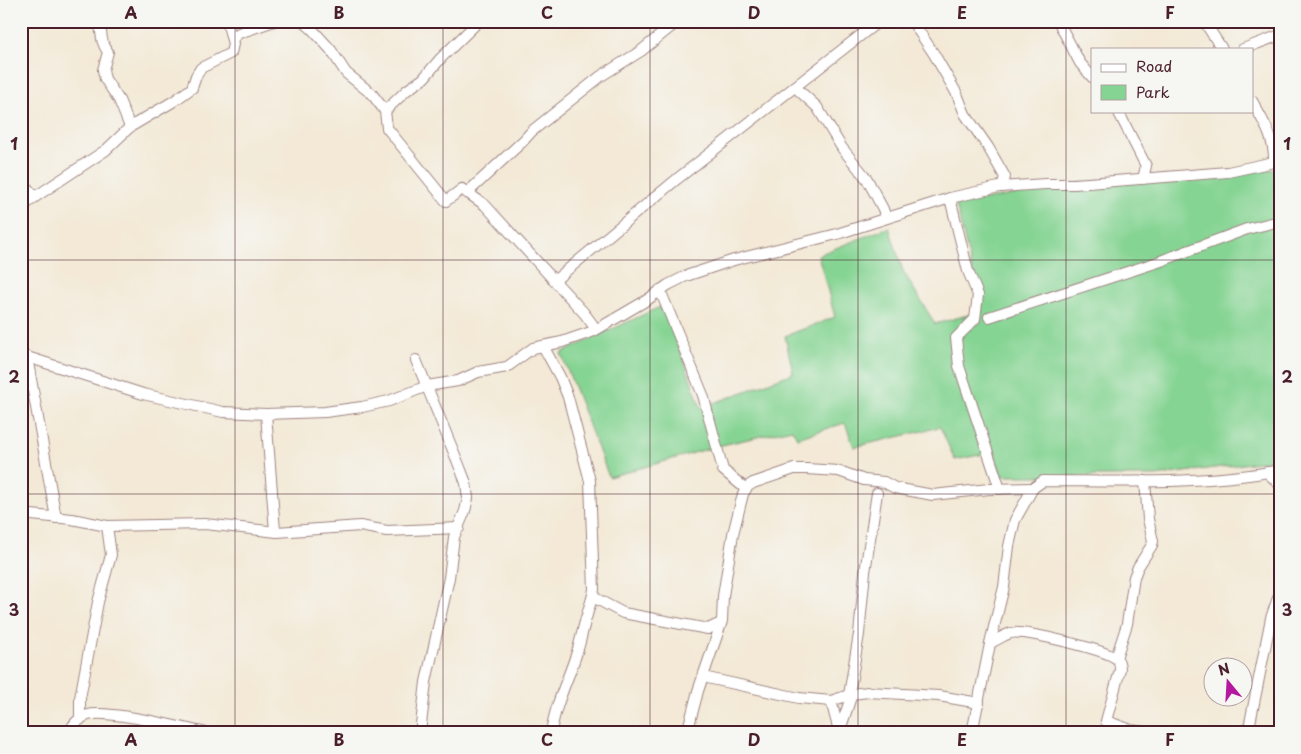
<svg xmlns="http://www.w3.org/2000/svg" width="1301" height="754" font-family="'Playpen Sans',sans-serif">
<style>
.green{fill:#85d493;stroke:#687a5f}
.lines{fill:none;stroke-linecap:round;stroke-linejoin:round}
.minor-casing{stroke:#9e8480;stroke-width:12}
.minor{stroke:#fff;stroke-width:10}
.grid{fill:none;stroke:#4a1f2b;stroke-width:1;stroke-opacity:0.55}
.neatline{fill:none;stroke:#4a1f2b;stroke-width:2}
.grid-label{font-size:16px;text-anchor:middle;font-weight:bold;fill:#4a1f2b}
</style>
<rect width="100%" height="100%" fill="#f6f6f2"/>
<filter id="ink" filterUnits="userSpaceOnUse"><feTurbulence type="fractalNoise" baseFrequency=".02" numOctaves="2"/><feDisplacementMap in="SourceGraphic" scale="10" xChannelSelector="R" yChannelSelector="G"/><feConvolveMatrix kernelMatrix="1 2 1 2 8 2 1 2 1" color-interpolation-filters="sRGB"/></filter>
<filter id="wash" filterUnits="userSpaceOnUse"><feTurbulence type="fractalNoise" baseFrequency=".0096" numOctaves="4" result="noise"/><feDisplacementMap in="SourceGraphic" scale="20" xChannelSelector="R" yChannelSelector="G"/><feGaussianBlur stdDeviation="1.12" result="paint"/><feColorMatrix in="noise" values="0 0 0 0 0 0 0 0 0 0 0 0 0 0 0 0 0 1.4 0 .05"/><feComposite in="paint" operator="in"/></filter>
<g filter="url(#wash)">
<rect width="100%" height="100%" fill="#f3e9d6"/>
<polygon class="green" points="1280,169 1280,459 1156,476 1002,476 994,452 955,460 940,427 854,447 845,423 797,438 792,429 722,445 609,477 561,353 664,305 701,408 793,373 785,336 835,317 818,255 889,227 903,271 935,324 982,311 956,205 1084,182"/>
</g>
<g filter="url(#ink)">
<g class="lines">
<defs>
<g id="minor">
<path d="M99,21c4,14 0,18 9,31l-5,18 2,9 14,21 11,27"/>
<polyline points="303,21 312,29 331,50 346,73 372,94 385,111 387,128 446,201 462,189 485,205 584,313 596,329"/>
<polyline points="912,21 934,54 957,94 965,114 988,147 1005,177 1002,187"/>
<polyline points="1058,21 1080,63 1092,77"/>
<polyline points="1204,21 1222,49"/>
<polyline points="232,39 239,33 274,21"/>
<polyline points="1243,49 1280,35"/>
<polyline points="795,87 817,107 842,148 867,179 883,209 886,218"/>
<path d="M1252,101c11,20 23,37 22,61"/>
<polyline points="385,111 407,90 423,79 441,58 479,21"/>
<polyline points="1118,111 1146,166 1143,179"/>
<polyline points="21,181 35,197"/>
<polyline points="467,193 523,141 532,131 601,76 641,51 678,21"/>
<polyline points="950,198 968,271 978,295 975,319 956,338 959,366 1000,489"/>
<polyline points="21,208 35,197 106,150 130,127 174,101 192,88 196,76 201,68 231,53 233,44 227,21"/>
<polyline points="554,281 677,179 879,21"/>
<polyline points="660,290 703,395 723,470 746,489"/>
<polyline points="989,317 1158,262 1247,229 1280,221"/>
<path d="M543,346l17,31 8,20 22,84 4,108c-1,9 -5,17 -7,26 -4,12 -6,25 -10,37 -9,28 -22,52 -26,81"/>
<polyline points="21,355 143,394 223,412 266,414 325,412 362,407 389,401 427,386 458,381 478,372 507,367 533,348 562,342 594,331 647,300 668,285 686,276 734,260 837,234 950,198 999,187 1046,184 1074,184 1102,182 1228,172 1274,162 1280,163"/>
<polyline points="27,357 56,518"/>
<polyline points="416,360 459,465 466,483 468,498 465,511 454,537 449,578 426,682 420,733"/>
<polyline points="266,414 275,531"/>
<polyline points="1267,472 1280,485"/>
<polyline points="21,514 72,519 107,526 205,524 277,532 360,526 387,531 459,528"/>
<polyline points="593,597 623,613 708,629 721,623"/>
<path d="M990,643c7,-3 14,-8 21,-10 14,-3 95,17 106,26 3,3 3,7 3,11l-14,51 25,9 21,3"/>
<polyline points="1116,658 1127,624 1134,577 1138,567 1152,545 1153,541 1148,519 1145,481"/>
<polyline points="703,677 799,698 831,701 852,694 868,692 939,696 979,703"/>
<polyline points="849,695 859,634 865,572 877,493"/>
<polyline points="831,701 839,731"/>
<polyline points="80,720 80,698 98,602 111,555 107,526"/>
<path d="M69,733c3,-8 10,-15 19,-18 20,-6 94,13 119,18"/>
<polyline points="687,733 698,691 722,621 723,596 733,534 743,494 747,487 753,483 794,469 806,469 839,471 864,480 884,482 895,488 933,495 989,489 1033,488"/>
<polyline points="839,733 852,694"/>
<path d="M972,733l19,-94 13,-52 5,-41 6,-26 18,-32 10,-7c77,0 161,4 237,-11"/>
<polyline points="1248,733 1271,618 1278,598"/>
</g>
</defs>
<use href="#minor" class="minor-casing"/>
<use href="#minor" class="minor"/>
</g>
</g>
<path class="grid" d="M235,21v712M443,21v712M650,21v712M858,21v712M1066,21v712M21,260h1259M21,494h1259"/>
<rect width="1301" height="754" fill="none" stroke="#f6f6f2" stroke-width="55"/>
<rect x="1091" y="48" width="162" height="65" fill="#f6f6f2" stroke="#b1a0a2"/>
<rect x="1101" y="64" width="25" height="8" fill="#ffffff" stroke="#b1a0a2"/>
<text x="1136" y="72" font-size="15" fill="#4a1f2b">Road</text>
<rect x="1101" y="85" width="25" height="15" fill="#85d493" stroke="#b1a0a2"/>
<text x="1136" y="98" font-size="15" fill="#4a1f2b">Park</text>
<g transform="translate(1228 682) rotate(342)"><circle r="24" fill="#f6f6f2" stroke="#b1a0a2"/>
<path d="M0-4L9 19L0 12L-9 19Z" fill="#b5179e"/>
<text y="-8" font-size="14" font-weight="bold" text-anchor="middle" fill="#4a1f2b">N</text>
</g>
<rect x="28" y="28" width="1246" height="698" class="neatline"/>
<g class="grid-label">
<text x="131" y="19">A</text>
<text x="339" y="19">B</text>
<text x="547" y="19">C</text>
<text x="754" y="19">D</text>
<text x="962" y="19">E</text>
<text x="1170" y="19">F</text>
<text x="14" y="150">1</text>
<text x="1287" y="150">1</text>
<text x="14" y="383">2</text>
<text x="1287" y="383">2</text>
<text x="14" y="616">3</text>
<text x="1287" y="616">3</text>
<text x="131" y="746">A</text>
<text x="339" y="746">B</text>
<text x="547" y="746">C</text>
<text x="754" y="746">D</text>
<text x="962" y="746">E</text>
<text x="1170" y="746">F</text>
</g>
</svg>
